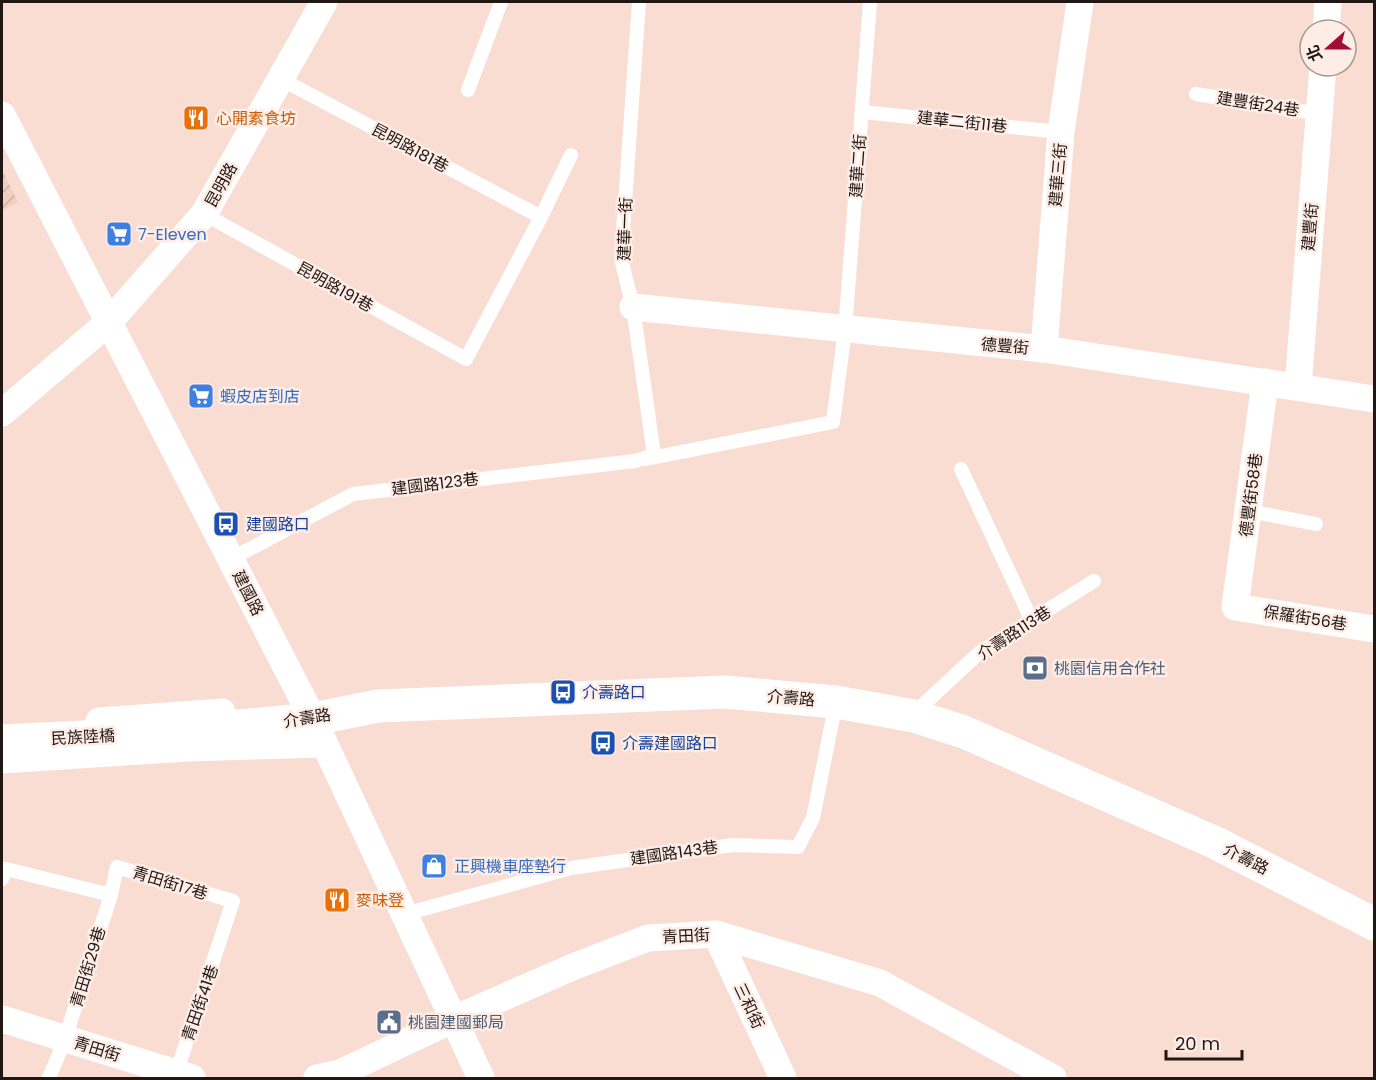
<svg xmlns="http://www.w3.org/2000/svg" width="1376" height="1080" font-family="Poppins,'Noto Sans TC',sans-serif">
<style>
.industrial{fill:url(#industrial-furrows)}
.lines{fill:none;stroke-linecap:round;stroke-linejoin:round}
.lane{stroke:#fff;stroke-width:14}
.street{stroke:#fff;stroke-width:27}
.secondary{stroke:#fff;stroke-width:33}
.labels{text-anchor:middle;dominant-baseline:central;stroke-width:5;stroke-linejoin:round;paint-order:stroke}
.street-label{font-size:16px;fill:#211714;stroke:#feede6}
.food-label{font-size:16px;fill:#c56008;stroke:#feede6;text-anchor:start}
.shop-label{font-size:16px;fill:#366cbe;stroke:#feede6;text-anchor:start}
.transit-label{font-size:16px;fill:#164399;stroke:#feede6;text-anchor:start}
.service-label{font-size:16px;fill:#4e5e75;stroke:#feede6;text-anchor:start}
</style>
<defs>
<pattern id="industrial-furrows" width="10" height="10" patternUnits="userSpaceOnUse" patternTransform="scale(1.5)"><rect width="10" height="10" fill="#f2cfc1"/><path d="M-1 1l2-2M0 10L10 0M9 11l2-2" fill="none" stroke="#cfb1a5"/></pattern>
</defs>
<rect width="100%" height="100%" fill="#f9ddd2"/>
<polygon class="industrial" points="2,170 18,202 2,211"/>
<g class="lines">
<g class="lane">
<polyline points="279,78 541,217"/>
<polyline points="468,90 501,2"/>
<polyline points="1196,94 1319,114"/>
<polyline points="862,112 1061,132"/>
<polyline points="204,214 466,359 541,217 571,155"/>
<polyline points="646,459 833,422 845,330 870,2"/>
<polyline points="961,469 1032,621"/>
<polyline points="1249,511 1316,524"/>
<polyline points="231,559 353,494 635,461 654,455 633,307 621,259 639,2"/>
<polyline points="915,715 924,704 979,653 1094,581"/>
<polyline points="2,879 6,869 111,895 117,867 233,901 175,1077"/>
<polyline points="405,914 571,868 733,845 798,847 813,818 836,702"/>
<polyline points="49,1078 65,1039 111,895"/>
</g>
<g class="street">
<polyline points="1326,30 1328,2"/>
<polyline points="2,115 313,719 481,1078"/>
<polyline points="633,307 1044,349 1374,399"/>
<polyline points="1044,349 1061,132 1080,2"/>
<polyline points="1265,382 1235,607 1374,629"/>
<polyline points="1298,387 1323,66"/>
<polyline points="2,413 109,322 204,214 324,2"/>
<polyline points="99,721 222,712"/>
<polyline points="2,760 187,748 324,744"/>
<polyline points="716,934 783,1078"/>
<polyline points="2,1019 192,1078"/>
<polyline points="317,1078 340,1073 454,1019 575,966 648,938 716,934 880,983 1053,1078"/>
</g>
<polyline class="secondary" points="2,741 164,733 313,719 378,706 725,692 836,702 914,716 964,732 1216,843 1374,924"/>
</g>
<defs>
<symbol id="restaurant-square" viewBox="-11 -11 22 22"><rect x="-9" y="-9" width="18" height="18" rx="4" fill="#e8710a" stroke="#feede6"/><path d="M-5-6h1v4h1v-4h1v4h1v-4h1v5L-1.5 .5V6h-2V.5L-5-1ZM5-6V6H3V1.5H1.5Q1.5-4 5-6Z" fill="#fff"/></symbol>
<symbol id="supermarket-square" viewBox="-11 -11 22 22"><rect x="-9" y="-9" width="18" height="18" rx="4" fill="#3f7fe0" stroke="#feede6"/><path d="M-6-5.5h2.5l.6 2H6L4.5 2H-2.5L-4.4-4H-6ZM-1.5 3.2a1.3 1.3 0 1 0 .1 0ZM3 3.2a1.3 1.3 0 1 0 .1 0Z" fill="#fff"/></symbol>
<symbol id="bus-square" viewBox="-11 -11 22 22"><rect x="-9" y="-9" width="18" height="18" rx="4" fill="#1a4fb4" stroke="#feede6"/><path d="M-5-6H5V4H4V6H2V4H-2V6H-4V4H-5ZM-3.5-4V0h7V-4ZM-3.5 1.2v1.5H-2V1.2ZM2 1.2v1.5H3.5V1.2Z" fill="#fff"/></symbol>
<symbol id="bank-square" viewBox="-11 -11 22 22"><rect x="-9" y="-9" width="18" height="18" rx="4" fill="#5c6f8a" stroke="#feede6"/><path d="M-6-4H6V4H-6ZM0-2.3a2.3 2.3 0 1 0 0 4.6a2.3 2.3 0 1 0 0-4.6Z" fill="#fff"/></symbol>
<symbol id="shop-square" viewBox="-11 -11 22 22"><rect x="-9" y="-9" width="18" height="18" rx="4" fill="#3f7fe0" stroke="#feede6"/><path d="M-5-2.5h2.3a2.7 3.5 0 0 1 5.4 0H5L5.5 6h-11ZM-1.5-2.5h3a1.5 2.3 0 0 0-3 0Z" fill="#fff"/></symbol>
<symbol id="civic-square" viewBox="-11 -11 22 22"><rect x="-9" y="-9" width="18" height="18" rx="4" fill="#5c6f8a" stroke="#feede6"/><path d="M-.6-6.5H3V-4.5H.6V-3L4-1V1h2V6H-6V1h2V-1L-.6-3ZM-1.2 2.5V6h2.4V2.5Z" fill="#fff"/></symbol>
</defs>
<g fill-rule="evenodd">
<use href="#restaurant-square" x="181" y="103" width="30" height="30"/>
<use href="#supermarket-square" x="104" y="219" width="30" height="30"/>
<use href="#supermarket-square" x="186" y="381" width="30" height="30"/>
<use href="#bus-square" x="211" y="509" width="30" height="30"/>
<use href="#bank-square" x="1020" y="653" width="30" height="30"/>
<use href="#bus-square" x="548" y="677" width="30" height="30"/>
<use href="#bus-square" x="588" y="728" width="30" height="30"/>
<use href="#shop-square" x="419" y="851" width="30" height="30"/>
<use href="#restaurant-square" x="322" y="885" width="30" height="30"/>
<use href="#civic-square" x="374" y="1007" width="30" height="30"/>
</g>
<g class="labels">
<g class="street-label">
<text transform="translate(1258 104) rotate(9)">建豐街24巷</text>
<text transform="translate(962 122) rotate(6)">建華二街11巷</text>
<text transform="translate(410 148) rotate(28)">昆明路181巷</text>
<text transform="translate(858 166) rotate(-86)">建華二街</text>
<text transform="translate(1058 175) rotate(-85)">建華三街</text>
<text transform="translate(221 185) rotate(-61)">昆明路</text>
<text transform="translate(1310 227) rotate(-85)">建豐街</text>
<text transform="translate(625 229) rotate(-88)">建華一街</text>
<text transform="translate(335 287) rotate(29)">昆明路191巷</text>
<text transform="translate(1005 346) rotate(5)">德豐街</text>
<text transform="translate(435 484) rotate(-7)">建國路123巷</text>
<text transform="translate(1251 495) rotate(-83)">德豐街58巷</text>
<text transform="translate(248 593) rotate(63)">建國路</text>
<text transform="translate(1305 618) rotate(9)">保羅街56巷</text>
<text transform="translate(1014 633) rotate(-33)">介壽路113巷</text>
<text transform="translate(791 698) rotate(5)">介壽路</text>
<text transform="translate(307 718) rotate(-9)">介壽路</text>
<text transform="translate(83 737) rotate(-3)">民族陸橋</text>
<text transform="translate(674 853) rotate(-8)">建國路143巷</text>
<text transform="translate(1246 859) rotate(27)">介壽路</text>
<text transform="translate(170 883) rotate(17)">青田街17巷</text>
<text transform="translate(686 936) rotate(-3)">青田街</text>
<text transform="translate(88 967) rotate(-73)">青田街29巷</text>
<text transform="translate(200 1003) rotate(-71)">青田街41巷</text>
<text transform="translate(749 1006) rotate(65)">三和街</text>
<text transform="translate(97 1049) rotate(17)">青田街</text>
</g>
<g class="food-label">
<text x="216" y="118">心開素食坊</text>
<text x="356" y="900">麥味登</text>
</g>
<g class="shop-label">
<text x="138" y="234">7-Eleven</text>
<text x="220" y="396">蝦皮店到店</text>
<text x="454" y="866">正興機車座墊行</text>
</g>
<g class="transit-label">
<text x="246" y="524">建國路口</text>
<text x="582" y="692">介壽路口</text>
<text x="622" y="743">介壽建國路口</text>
</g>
<g class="service-label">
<text x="1054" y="668">桃園信用合作社</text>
<text x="408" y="1022">桃園建國郵局</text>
</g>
</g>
<rect width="1376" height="1080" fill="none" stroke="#211714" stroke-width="6"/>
<g transform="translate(1328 48) rotate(249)"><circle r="28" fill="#feede6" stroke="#a69792" stroke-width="1.5"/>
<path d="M0-4.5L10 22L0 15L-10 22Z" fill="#a60b35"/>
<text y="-9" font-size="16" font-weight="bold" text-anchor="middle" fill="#211714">北</text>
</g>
<path d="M1166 1050v9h76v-9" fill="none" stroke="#211714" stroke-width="3"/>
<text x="1175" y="1050" font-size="18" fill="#211714" stroke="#feede6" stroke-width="4.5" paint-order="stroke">20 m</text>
</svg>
